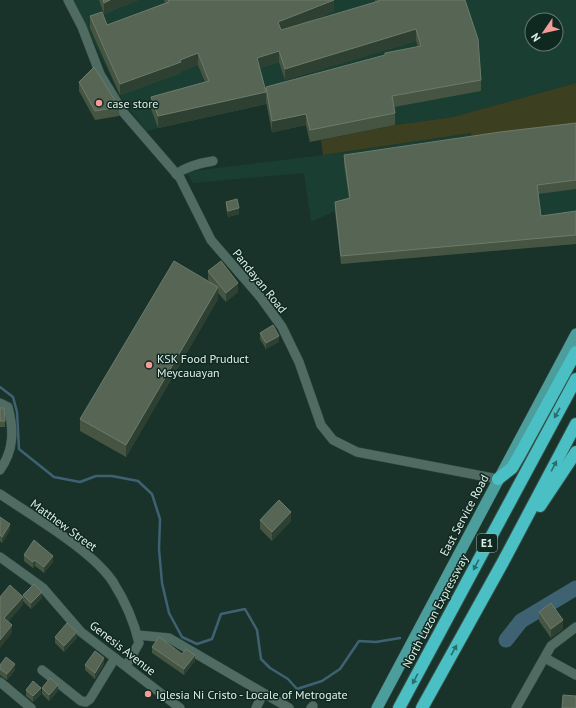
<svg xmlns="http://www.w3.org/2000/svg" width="576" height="708" font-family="'PT Sans',sans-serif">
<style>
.built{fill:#1a3e32;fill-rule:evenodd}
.green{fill:#3d3f21}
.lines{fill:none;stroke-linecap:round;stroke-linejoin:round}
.stream{stroke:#3f6272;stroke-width:2.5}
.river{stroke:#3f6272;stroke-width:15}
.minor-casing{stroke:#374e46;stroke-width:10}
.major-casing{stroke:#374e46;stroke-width:12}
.highway-casing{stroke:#374e46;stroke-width:14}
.minor{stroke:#506c62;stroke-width:9}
.major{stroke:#4c9e9d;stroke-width:11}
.highway{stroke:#4ac0c5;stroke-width:12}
.wall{fill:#465542;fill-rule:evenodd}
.shaded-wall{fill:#2d4031}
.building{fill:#566554;stroke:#6c7b6b}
.oneway{fill:#2a6d6b}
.poi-dot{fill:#f59b98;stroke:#0f2921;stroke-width:1.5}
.labels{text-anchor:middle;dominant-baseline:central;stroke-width:3;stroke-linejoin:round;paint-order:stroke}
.shield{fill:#0f2921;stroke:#a1b4ac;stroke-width:1}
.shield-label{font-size:11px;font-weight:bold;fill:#dfefe8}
.poi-label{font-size:12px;fill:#dfefe8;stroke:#0f2921;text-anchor:start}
.street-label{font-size:12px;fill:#dfefe8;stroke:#0f2921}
</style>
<rect width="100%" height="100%" fill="#19332a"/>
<g class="built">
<path d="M74,0h502v83l-123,34 -58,8 -86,17 -3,-17 -34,8 -6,-29 -120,27 -27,-36zM532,20h24v24h-24z"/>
<polygon points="576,124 576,244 341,264 335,211 311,222 304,173 193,183 186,172 323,155 471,133 472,139"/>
</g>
<polygon class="green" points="576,83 576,124 472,139 471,133 323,155 321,140 395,125 453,117"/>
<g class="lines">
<polyline class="stream" points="0,387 13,397 17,412 19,449 54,477 80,482 96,476 112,476 138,481 152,494 160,519 159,549 162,583 169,613 182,637 197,644 212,639 221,614 245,609 257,630 261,659 270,668 288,679 297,689 322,681 340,669 359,641 376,642 400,638"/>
<polyline class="river" points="506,640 521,621 576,588"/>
<defs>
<g id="minor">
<polyline points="68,0 82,27 100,74 123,112 180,178 211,240 261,298 282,327 299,362 321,425 333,440 357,452 498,479"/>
<path d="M176,174c12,-8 23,-11 37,-13"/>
<path d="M0,403l8,4c6,23 6,43 -8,63"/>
<path d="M0,494c32,22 93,57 113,88 12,19 21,39 26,61l-13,23"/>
<polyline points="0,557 43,588 81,632 180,708"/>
<polyline points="137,635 169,638 289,708"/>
<polyline points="545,658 576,675"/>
<polyline points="42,670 81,701 86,702 90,699 115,658"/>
<polyline points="0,682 31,708"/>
<polyline points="256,708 263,694"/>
<polyline points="311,708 313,706"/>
<polyline points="516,708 551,646 576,627"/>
</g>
<polyline id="major" points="377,708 576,334"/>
<g id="highway">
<polyline points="498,479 512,468 519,456 576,352"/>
<polyline points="540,506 576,452"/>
<polyline points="399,708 576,379"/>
<polyline points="422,708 503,562 576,424"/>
</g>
</defs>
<use href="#minor" class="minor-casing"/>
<use href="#major" class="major-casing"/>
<use href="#highway" class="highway-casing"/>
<use href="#minor" class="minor"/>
<use href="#major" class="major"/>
<use href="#highway" class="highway"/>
</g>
<g class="wall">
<polygon points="99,0 138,0 104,14"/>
<path d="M164,0h170v11l-32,13 73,-22v-2h90l16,80v11l-87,16 1,6v12l-85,17 -4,-17 -34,7 -6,-31v3l-108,24 -7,-19v-12l54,-15 -7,-17 -17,6v2l-61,22 -30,-67v-12l17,9 58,-22zM416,41l2,6 -33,6v2l-119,32v3l-6,-22 19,-6 6,18z"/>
<polygon points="79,82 119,107 119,116 95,120 79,91"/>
<polygon points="576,123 576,189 538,194 541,216 576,211 576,244 341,264 335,211 335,202 349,199 344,164 344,155"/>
<polygon points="226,202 239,214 228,217 226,208"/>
<polygon points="208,271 238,292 226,302 218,293 218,299 126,457 80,431 80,419 210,282 208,280"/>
<polygon points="260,333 279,342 266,349 260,339"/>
<polygon points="0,408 5,421 5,427 0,427"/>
<polygon points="0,517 10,530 2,543 0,541"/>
<polygon points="260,520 291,521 272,541 260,529"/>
<polygon points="24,555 53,562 44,573 35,566 33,568 24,561"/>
<polygon points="23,595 42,598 31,609 23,601"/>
<polygon points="539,612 563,629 551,638 539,621"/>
<polygon points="55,637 77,638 64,652 55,643"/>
<polygon points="152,647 182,654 195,661 184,675 152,653"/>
<polygon points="104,664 95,679 85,670 85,665"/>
<polygon points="0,665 15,670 7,680 0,675"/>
<polygon points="42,688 58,691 49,701 42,694"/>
<polygon points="26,690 41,694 33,702 26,696"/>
</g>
<g class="shaded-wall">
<polygon points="110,0 138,0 104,14 104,3"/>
<polygon points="334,0 334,11 278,33 278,22"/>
<polygon points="416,29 416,41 285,80 285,69"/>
<polygon points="279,51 279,62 257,69 257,58"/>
<polygon points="198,53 198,65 181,71 181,73 120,95 120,84"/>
<polygon points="266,92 266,104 158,128 158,116"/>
<polygon points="306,114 306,125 272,132 272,121"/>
<polygon points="239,208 239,214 228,217 228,211"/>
<polygon points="238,283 238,292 226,302 226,293"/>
<polygon points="218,287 218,299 126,457 126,445"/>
<polygon points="279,336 279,342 266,349 266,343"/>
<polygon points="291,512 291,521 272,541 272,532"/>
<polygon points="10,524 10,530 2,543 2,537"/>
<polygon points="53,556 53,562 44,573 44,567"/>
<polygon points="35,560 35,566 33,568 33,562"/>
<polygon points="42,592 42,598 31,609 31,603"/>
<polygon points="23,597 23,605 4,627 4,618"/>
<polygon points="563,620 563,629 551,638 551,629"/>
<polygon points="12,625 12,633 0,648 0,640"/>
<polygon points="77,632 77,638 64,652 64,646"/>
<polygon points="195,655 195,661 184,675 184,669"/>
<polygon points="104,658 104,664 95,679 95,673"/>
<polygon points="15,664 15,670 7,680 7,674"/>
<polygon points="58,685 58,691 49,701 49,695"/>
<polygon points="41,688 41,694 33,702 33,696"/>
</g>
<g class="building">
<polygon points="103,0 110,0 104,3"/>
<polygon points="168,0 334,0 278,22 281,30 379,1 379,0 465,0 478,39 481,80 392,96 395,113 310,130 306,114 272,121 266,87 385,55 385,53 421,46 416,29 285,69 279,51 257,58 266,92 158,116 151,97 209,81 198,53 180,60 181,62 120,84 90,16 102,12 107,25 169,2"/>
<polygon points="94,67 119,107 95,111 79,82"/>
<polygon points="576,123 576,180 537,185 541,216 576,211 576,235 341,256 335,202 350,198 344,155 500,132"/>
<polygon points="237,199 239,208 228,211 226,202"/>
<polygon points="174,261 218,287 126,445 80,419"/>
<polygon points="221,261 238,283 226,293 208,271"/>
<polygon points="273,325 279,336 266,343 260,333"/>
<polygon points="0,408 4,408 5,421 0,421"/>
<polygon points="279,500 291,512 272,532 260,520"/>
<polygon points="0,517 10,524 2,537 0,535"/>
<polygon points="34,540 53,556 44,567 35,560 33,562 24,555"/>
<polygon points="34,584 42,592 31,603 23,595"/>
<polygon points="10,585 23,597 4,618 12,625 0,640 0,597"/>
<polygon points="551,603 563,620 551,629 539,612"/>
<polygon points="67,623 77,632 64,646 55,637"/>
<polygon points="159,637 182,654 186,649 195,655 184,669 152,647"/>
<polygon points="95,651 104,658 95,673 85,665"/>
<polygon points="6,657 15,664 7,674 0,669 0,665"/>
<polygon points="50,678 58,685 49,695 42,688"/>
<polygon points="33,681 41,688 33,696 26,690"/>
<polygon points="563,695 576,696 576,708 562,708"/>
</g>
<defs><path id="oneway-solid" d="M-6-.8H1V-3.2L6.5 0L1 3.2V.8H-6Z"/></defs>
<g class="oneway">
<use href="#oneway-solid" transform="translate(557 413) rotate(119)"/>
<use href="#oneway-solid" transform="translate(554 466) rotate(-62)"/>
<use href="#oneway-solid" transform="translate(476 565) rotate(118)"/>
<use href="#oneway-solid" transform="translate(454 650) rotate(-61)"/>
<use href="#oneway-solid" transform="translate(415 679) rotate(118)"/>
</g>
<g class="poi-dot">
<circle cx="99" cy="103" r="4"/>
<circle cx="149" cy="365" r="4"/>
<circle cx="148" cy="694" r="4"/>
</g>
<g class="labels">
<rect class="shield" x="477" y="534" width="20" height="18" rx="3"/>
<g class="shield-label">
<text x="487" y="543">E1</text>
</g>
<g class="poi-label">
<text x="107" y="103">case store</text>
<text x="157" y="358">KSK Food Pruduct<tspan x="157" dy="14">Meycauayan</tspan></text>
<text x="156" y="694">Iglesia Ni Cristo - Locale of Metrogate</text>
</g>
<g class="street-label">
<text transform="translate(260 281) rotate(51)">Pandayan Road</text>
<text transform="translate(464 515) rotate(-62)">East Service Road</text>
<text transform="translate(64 525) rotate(36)">Matthew Street</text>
<text transform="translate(435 611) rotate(-62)">North Luzon Expressway</text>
<text transform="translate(123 648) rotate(38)">Genesis Avenue</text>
</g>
</g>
<g transform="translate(544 32) rotate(236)"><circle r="19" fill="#0f2921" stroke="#627871"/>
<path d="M0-3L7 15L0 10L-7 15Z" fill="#f59b98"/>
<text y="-6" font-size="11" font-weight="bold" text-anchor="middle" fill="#dfefe8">N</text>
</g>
</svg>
